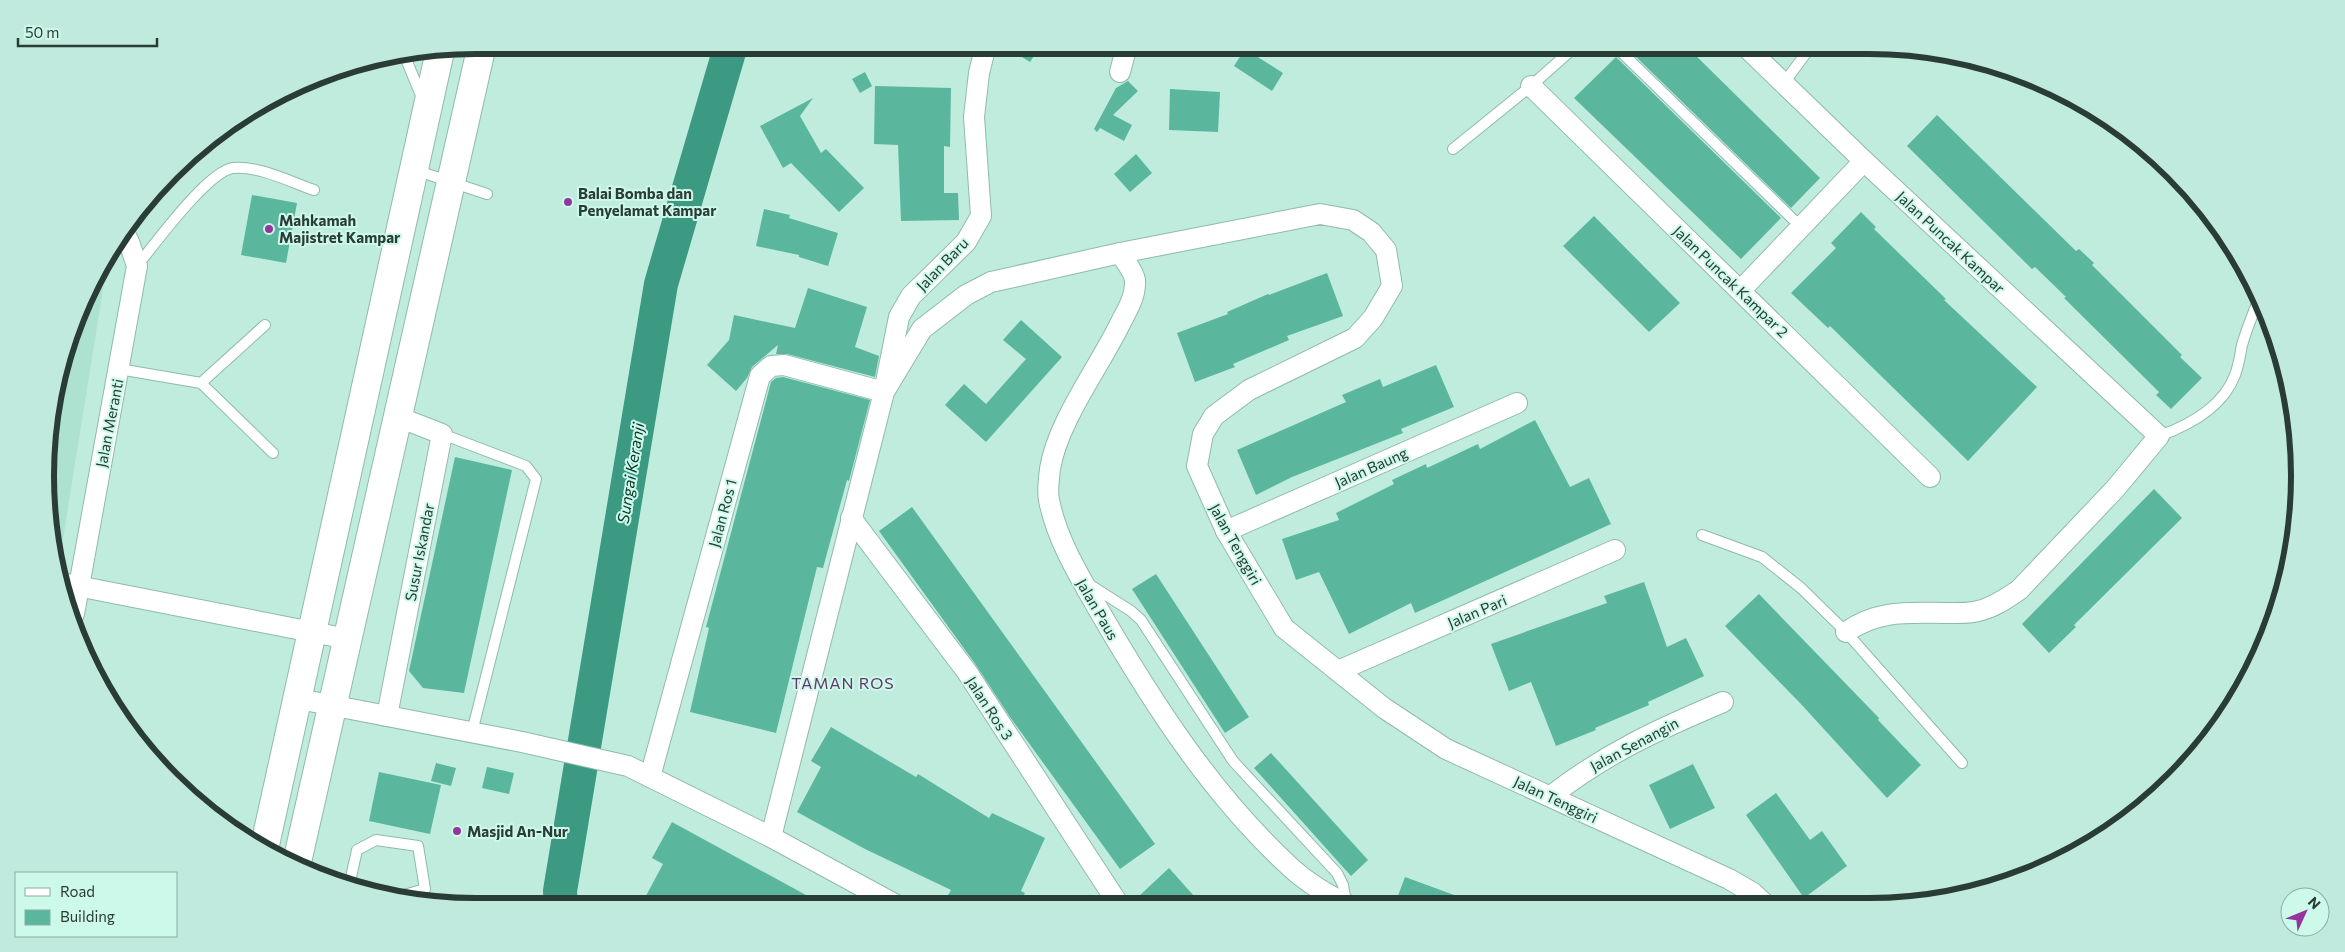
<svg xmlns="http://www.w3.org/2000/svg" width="2345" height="952" font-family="Commissioner,sans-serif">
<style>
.built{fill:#ade2d1}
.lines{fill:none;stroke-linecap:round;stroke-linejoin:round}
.river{stroke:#3c9a82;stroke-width:34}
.building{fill:#5bb69e}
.service-casing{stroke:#8fbaac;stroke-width:12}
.minor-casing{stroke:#8fbaac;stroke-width:22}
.trunk-casing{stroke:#8fbaac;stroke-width:30}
.service{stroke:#fff;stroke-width:10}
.minor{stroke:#fff;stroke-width:20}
.trunk{stroke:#fff;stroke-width:28}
.poi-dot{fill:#95369f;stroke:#cdf9eb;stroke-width:2}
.labels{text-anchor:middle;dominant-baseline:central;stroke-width:4;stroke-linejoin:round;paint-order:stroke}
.poi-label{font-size:15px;font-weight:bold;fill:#2a3c36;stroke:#cdf9eb;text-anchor:start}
.street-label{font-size:15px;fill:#2a3c36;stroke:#cdf9eb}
.water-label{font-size:16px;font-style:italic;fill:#09352b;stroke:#cdf9eb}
.neighbourhood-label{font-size:16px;letter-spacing:1px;fill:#643669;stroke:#cdf9eb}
.rim{fill:none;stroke:#2a3c36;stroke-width:6}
</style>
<rect width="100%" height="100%" fill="#c0ecde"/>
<polygon class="built" points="101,264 105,277 62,545 53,544 49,419 68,337"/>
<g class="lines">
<polyline class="river" points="561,907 560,891 661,284 731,45"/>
</g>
<g class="building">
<polygon points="1003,45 1041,45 1030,62"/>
<polygon points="1628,45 1685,45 1820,178 1791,208 1626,47"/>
<polygon points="1245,49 1283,73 1272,91 1234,66"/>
<polygon points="1616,57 1781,218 1741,259 1574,98"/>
<polygon points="865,72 872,86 860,93 852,79"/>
<polygon points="1128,81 1138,91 1113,115 1132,125 1124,141 1100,128 1097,132 1094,129 1116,88"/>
<polygon points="875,86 951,88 950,147 944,146 944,193 958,193 959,220 901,221 898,145 874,144"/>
<polygon points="1170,89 1220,92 1218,132 1169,130"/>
<polygon points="813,98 800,116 821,153 826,149 864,188 839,212 791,163 783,168 760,126"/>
<polygon points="1937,115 2076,251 2079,249 2094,263 2092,265 2182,355 2180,357 2202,378 2171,409 2156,395 2159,392 2064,298 2066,297 2035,267 2032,269 1907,146"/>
<polygon points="1136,154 1152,173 1130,192 1114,174"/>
<polygon points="252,195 297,203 286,263 241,255"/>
<polygon points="764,209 790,215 789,218 838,233 828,266 799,257 799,255 756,246"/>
<polygon points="1861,212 1876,227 1874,229 1946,299 1944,300 2037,387 1968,461 1830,326 1828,328 1791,293 1836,248 1831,243"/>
<polygon points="1594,216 1680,303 1649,332 1563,246"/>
<polygon points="1327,273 1343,316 1287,336 1289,340 1233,364 1235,367 1195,382 1177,333 1228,314 1227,312 1268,294 1269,295"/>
<polygon points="808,288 867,307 855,347 879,356 875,377 787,354 776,354 778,345 752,367 747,378 736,391 707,365 729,340 734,315 795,328"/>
<polygon points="1021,320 1062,357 986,442 945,405 964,384 986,404 1026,359 1003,340"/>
<polygon points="1436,365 1454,407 1401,429 1403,433 1292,477 1256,495 1237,450 1346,402 1342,395 1380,379 1383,387"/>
<polygon points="783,377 870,400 849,481 847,480 823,568 817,567 776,733 690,712 709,628 706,627 771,382 776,378"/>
<polygon points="1535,420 1570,487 1589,478 1611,524 1415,613 1411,603 1349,634 1319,572 1296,580 1282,539 1339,520 1336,513 1394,484 1392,480 1426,464 1427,468 1478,444 1480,449"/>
<polygon points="455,457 512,470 464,693 423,688 409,671"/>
<polygon points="2154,489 2182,518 2074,625 2076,627 2049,653 2022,624"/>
<polygon points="912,507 1155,844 1120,869 1010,717 976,665 879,531"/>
<polygon points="1156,574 1249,717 1225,733 1132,589"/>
<polygon points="1644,582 1667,647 1686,638 1704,676 1648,702 1649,705 1595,728 1596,730 1556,746 1531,682 1509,691 1491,644 1607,603 1604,596"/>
<polygon points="1759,594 1879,718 1878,720 1921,765 1887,798 1800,703 1725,626"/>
<polygon points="831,727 916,777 918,774 989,818 992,813 1045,838 1021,891 1025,893 1018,906 963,906 947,897 951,890 865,849 797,812 821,767 811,761"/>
<polygon points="1271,753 1368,860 1351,876 1254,768"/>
<polygon points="436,763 456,768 451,786 431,781"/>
<polygon points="1693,764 1715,808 1670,829 1649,785"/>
<polygon points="487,767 514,773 509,794 482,788"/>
<polygon points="379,772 441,785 430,834 369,821"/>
<polygon points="1776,793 1810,840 1822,831 1847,866 1804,898 1746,815"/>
<polygon points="672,822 826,906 640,907 663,864 652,858"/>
<polygon points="1169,868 1202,905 1145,905 1138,897"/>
<polygon points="1405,877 1476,903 1476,904 1406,905 1396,901"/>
</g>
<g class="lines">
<defs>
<g id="service">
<polyline points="1614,45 1801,227"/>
<polyline points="405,57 423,100"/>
<polyline points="1784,83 1812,45"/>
<polyline points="1453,149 1531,86 1577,45"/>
<polyline points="415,170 487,194"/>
<path d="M137,266c17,-21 71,-95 96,-98 24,-3 58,14 81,22"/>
<polyline points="119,369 201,383 265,325"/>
<polyline points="201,383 273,453"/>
<polyline points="442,434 526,466 536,479 472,732"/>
<path d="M2159,436c31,-11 64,-29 76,-61 4,-10 5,-20 7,-30 5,-17 11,-32 18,-48"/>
<polyline points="1702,535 1762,557 1801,588 1846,632 1962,763"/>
<polyline points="1087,583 1131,611 1141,620 1233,761 1337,873 1343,885 1346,903"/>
<polyline points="349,886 357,850 376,840 418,846 425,889 404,895"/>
</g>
<g id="minor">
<path d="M1744,45l120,116 295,275 -44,53 -96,101c-12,8 -23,16 -37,20 -12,4 -23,3 -35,3 -38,0 -68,-4 -101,19"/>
<polyline points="1120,72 1127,45"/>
<polyline points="1531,86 1930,477"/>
<path d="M1120,253c5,8 14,19 15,27 1,17 -8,30 -15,44 -21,43 -63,99 -70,145 -1,9 -3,22 -1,31 8,41 32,79 52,114 52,89 109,178 185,249 17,17 40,31 62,42"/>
<polyline points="1741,290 1864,161"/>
<polyline points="851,518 967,672 1119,905"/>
<polyline points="1226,531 1517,403"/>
<polyline points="62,583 348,639"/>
<polyline points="74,614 137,266 129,242 125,234"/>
<polyline points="1338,671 1615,550"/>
<polyline points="299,699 522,742 628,766 771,837 898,906"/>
<polyline points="387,716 442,434 398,417"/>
<polyline points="650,777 760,376 771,366 784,365 884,392 899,317 911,296 966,242 981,216 974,117 979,73 986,45"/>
<path d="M1551,796c55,-43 108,-67 172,-94"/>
<polyline points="771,837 884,392 922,329 966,295 991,282 1120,253 1320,214 1353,220 1371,232 1386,250 1392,286 1373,318 1355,338 1249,390 1214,416 1203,434 1197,466 1226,531 1284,628 1384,708 1446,749 1729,879 1753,893 1765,904"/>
</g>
<g id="trunk">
<polyline points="265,845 440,51"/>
<polyline points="297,862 482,45"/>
</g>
</defs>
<use href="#service" class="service-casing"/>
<use href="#minor" class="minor-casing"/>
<use href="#trunk" class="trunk-casing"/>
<use href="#service" class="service"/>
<use href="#minor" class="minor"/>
<use href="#trunk" class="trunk"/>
</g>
<g class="poi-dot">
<circle cx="568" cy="202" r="5"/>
<circle cx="269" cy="229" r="5"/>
<circle cx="457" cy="831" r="5"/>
</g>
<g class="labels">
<g class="poi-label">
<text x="578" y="193">Balai Bomba dan<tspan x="578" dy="17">Penyelamat Kampar</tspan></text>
<text x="279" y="220">Mahkamah<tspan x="279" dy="17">Majistret Kampar</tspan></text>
<text x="467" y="831">Masjid An-Nur</text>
</g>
<g class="street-label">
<text transform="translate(1951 242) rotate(43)">Jalan Puncak Kampar</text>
<text transform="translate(942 264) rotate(-46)">Jalan Baru</text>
<text transform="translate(1731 281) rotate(44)">Jalan Puncak Kampar 2</text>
<text transform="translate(109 423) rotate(-79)">Jalan Meranti</text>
<text transform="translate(1371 467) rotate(-24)">Jalan Baung</text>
<text transform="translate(722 513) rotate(-75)">Jalan Ros 1</text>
<text transform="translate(1236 544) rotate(61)">Jalan Tenggiri</text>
<text transform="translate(419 552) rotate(-79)">Susur Iskandar</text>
<text transform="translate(1098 609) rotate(60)">Jalan Paus</text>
<text transform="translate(1477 611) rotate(-23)">Jalan Pari</text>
<text transform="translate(990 708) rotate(57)">Jalan Ros 3</text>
<text transform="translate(1634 744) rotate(-28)">Jalan Senangin</text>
<text transform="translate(1556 799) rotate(25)">Jalan Tenggiri</text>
</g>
<g class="water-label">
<text transform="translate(630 473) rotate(-81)">Sungai Keranji</text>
</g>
<g class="neighbourhood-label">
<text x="843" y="682">TAMAN ROS</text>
</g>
</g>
<path d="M0 0H2345V952H0ZM476 54H1869A422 422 0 0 1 2291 476V476A422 422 0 0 1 1869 898H476A422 422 0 0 1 54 476V476A422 422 0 0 1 476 54Z" fill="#c0eadd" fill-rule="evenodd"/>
<path class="rim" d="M476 54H1869A422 422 0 0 1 2291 476V476A422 422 0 0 1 1869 898H476A422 422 0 0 1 54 476V476A422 422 0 0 1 476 54Z"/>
<rect x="15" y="872" width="162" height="65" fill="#cdf9eb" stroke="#8cada3"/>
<rect x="25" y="888" width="25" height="8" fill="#ffffff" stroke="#8cada3"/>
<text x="60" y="897" font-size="15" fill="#2a3c36">Road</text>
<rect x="25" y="910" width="25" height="15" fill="#5bb69e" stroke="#8cada3"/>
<text x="60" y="922" font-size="15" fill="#2a3c36">Building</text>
<g transform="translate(2305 912) rotate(46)"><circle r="24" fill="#cdf9eb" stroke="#8cada3"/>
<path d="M0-4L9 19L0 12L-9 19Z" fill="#95369f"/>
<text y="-8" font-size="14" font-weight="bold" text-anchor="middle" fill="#2a3c36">N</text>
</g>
<path d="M18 38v8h139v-8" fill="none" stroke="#2a3c36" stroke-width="2.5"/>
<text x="25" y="38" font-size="15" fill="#2a3c36" stroke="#cdf9eb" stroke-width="4" paint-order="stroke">50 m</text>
</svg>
